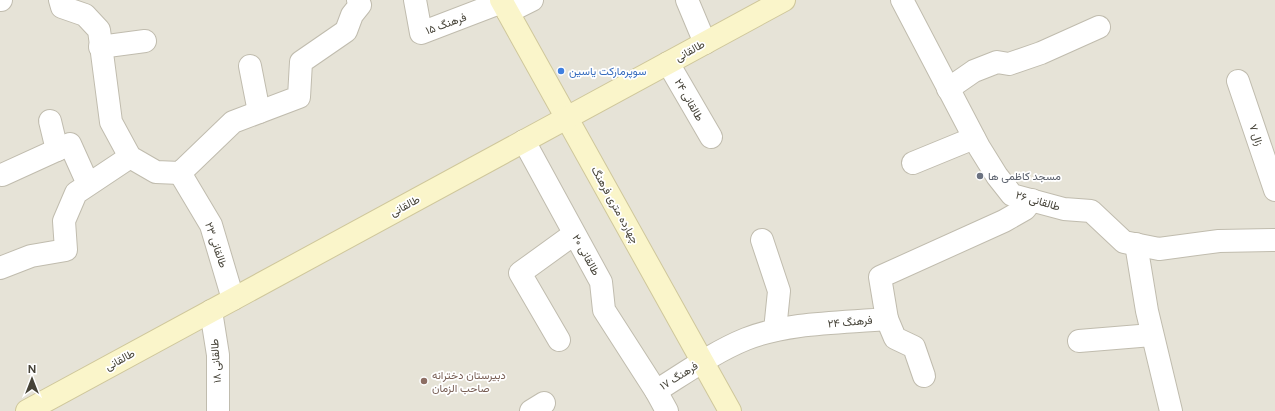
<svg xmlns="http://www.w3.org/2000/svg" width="1275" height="411" font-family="Figtree,Vazirmatn,sans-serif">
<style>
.residential{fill:#e6e3d7}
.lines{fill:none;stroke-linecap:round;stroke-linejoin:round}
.street-casing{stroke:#c0bcae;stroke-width:24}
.secondary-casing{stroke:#cfc79b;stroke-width:24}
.street{stroke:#fff;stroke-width:22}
.secondary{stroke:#faf5ca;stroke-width:22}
.shop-dot{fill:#3f7fe0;stroke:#fff;stroke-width:1.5}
.worship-dot{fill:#6b7280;stroke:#fff;stroke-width:1.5}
.education-dot{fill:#8d6e63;stroke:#fff;stroke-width:1.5}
.labels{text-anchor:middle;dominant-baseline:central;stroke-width:3.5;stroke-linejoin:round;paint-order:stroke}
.street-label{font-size:11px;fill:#454237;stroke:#fff}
.shop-label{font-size:11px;fill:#366cbe;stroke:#fff;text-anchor:start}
.worship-label{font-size:11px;fill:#5b616d;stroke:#fff;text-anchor:start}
.education-label{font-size:11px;fill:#785e54;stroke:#fff;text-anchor:start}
</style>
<rect width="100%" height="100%" fill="#f3f1e8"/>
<rect class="residential" x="0" y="0" width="1275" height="411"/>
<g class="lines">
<defs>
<g id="street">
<polyline points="0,0 1,0"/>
<polyline points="60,0 62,7 85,15 99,30 111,122 130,157 156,172 180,173 233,122 299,97 301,62 346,31 352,15 360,5 358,0"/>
<polyline points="415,0 421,33 502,2"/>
<polyline points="687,0 705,43"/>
<polyline points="902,0 979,147 997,176 1012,195 1064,209 1091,211 1124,242 1159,249 1219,241 1275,240"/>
<polyline points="508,12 532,0"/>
<polyline points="100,47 145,41"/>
<polyline points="668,63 711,137"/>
<polyline points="250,66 259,112"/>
<polyline points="1238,81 1275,190"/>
<polyline points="948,89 974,71 997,62 1009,64 1041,53 1099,27"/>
<polyline points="50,121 57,150"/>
<polyline points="524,141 601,282 604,310 656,391 667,411"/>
<polyline points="913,163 974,138"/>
<polyline points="180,173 211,225 233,299"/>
<polyline points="2,175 70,144 88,184"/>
<polyline points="762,240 779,291 775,330"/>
<polyline points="1136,244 1147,311 1171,411"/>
<polyline points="0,268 31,256 66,250 64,221 76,193 130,157"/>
<polyline points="211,311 218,355 218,411"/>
<polyline points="887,319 895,338 914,347 924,376"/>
<polyline points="559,340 520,273 574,234"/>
<polyline points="1079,341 1152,335"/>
<path d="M656,391c29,-18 58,-39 90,-52 43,-17 95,-16 141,-20l-7,-42 124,-56 21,-12 7,-9"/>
<polyline points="531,411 544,403"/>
</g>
<g id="secondary">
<polyline points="501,0 730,411"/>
<polyline points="27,411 784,0"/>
</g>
</defs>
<use href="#street" class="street-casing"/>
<use href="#secondary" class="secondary-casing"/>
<use href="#street" class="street"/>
<use href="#secondary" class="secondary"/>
</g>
<circle class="shop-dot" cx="561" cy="71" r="4"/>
<circle class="worship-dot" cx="980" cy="176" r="4"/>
<circle class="education-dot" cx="424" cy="381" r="4"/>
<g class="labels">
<g class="street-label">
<text transform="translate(446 24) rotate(-20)">فرهنگ ۱۵</text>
<text transform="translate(690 51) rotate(-29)">طالقانی</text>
<text transform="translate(689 100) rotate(60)">طالقانی ۲۴</text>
<text transform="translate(1256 135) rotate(71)">زال ۷</text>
<text transform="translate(1038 201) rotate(16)">طالقانی ۲۶</text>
<text transform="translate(615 205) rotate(61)">چهارده متری فرهنگ</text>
<text transform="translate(405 206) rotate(-28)">طالقانی</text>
<text transform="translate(216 245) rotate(71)">طالقانی ۲۳</text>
<text transform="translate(586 255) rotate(61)">طالقانی ۲۰</text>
<text transform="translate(850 322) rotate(-5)">فرهنگ ۲۴</text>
<text transform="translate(120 360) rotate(-28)">طالقانی</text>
<text transform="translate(216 361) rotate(-94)">طالقانی ۱۸</text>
<text transform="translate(679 376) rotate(-32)">فرهنگ ۱۷</text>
</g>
<g class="shop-label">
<text x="569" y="71">سوپرمارکت یاسین</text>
</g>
<g class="worship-label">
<text x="988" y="176">مسجد کاظمی ها</text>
</g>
<g class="education-label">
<text x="432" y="375">دبیرستان دخترانه<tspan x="432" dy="13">صاحب الزمان</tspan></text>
</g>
</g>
<g transform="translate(32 379)" stroke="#ffffff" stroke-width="3" paint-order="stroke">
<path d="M0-3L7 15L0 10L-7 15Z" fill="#454237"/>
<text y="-6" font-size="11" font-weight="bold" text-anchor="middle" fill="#454237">N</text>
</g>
</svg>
